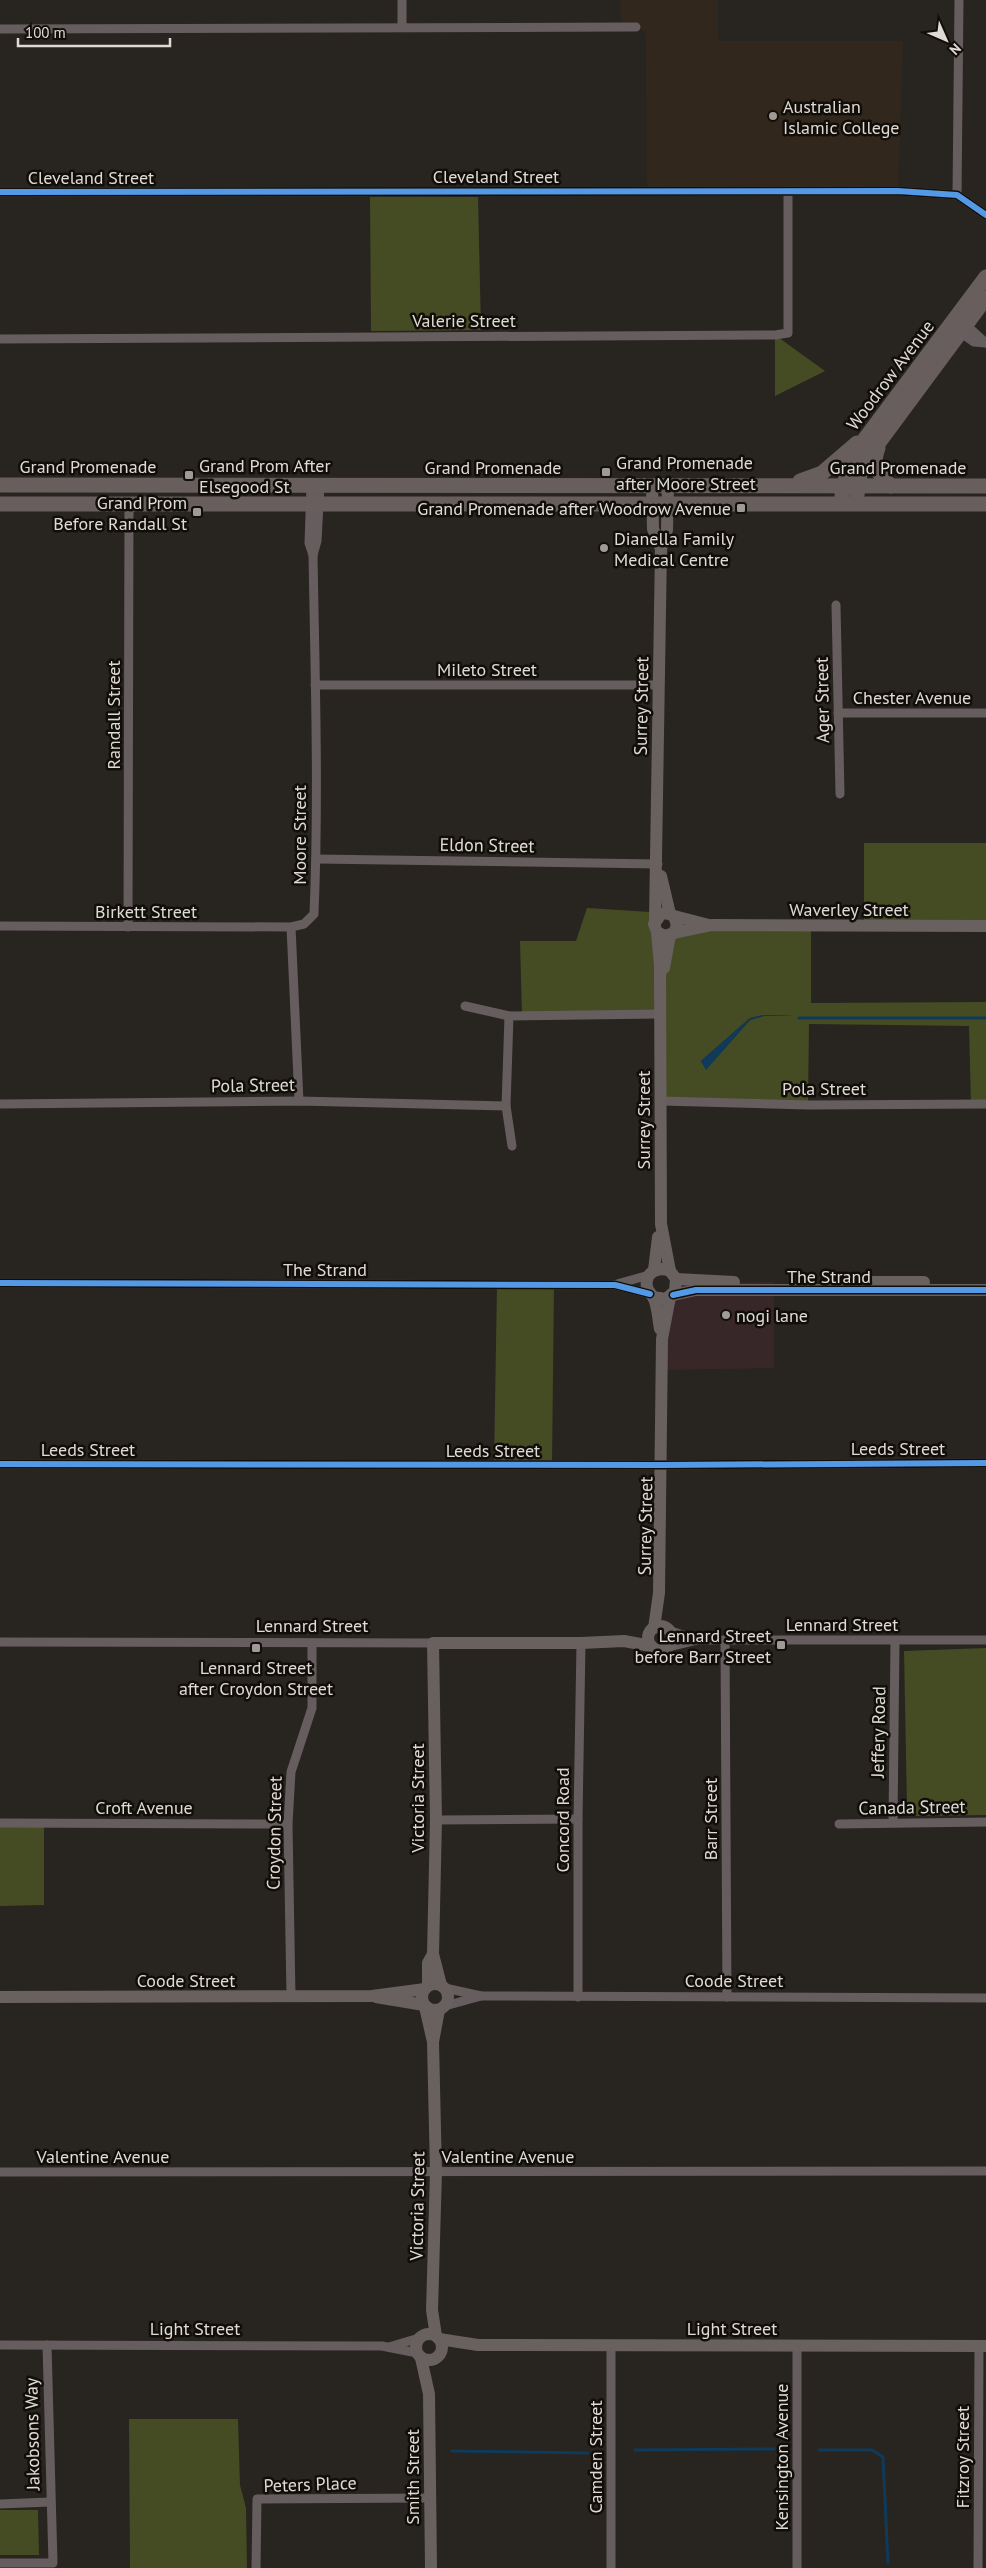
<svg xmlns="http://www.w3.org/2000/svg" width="986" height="2568" font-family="'PT Sans',sans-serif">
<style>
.commercial{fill:#382728}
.built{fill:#32271c}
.green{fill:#454c23;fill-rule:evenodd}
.water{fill:#0f3a5a}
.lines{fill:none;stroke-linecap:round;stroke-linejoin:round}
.stream{stroke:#0f3a5a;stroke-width:3}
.street{stroke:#665d5e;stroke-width:9}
.secondary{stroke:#696060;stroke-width:12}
.primary{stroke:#685e5d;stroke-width:15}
.cycleway-casing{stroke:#110e0a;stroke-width:9}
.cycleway{stroke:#5399e6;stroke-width:6}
.poi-dot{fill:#a09a96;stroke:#110e0a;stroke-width:2}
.labels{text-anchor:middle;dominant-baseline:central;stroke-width:5;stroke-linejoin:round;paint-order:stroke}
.poi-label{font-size:18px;fill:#e0dad5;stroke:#110e0a;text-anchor:start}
.street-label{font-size:18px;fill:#e0dad5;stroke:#110e0a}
</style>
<rect width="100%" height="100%" fill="#282420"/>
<polygon class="commercial" points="774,1282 774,1368 661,1370 677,1283"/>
<polygon class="built" points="621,0 718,0 718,41 903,41 898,191 647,191 646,33 636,27 621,30"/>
<g class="green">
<polygon points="370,197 478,197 481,330 371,331"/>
<polygon points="775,335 825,371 775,396"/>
<rect x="864" y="843" width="122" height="83"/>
<path d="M587,908l79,5 -8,3 3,19 16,-10 134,2v76l175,-1v102h-15l-2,-78 -160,-2 -1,81 -147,-4 -2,-87 -137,2 -2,-75h56zM764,1015l31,1h-31l-14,4 -44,49 -5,-8 49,-43z"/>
<polygon points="497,1284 554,1284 552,1465 494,1465"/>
<polygon points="986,1648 986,1815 916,1816 907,1808 904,1651"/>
<polygon points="44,1826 44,1905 0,1906 0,1827"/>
<polygon points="129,2419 238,2419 240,2485 246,2508 247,2568 130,2568"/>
<polygon points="0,2510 38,2510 39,2555 0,2555"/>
</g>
<polygon class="water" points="764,1015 795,1016 764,1016 750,1020 706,1070 701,1061 750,1018"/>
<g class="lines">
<g class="stream">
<polyline points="799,1018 986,1018"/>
<polyline points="635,2450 774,2449"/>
<polyline points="819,2450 872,2450 883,2457 888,2563"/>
<polyline points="452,2451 588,2453"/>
</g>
<g class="street">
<polyline points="402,0 402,27"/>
<polyline points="0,29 636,27"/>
<polyline points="0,192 898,191 957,195 986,215"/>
<polyline points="957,195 959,0"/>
<polyline points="964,323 986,343"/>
<polyline points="957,330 974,342 986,343"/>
<polyline points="0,339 775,335 788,333 788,192"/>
<polyline points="313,555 317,541 320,486"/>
<polyline points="836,605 840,794"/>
<polyline points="315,685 659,685"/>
<polyline points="838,713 986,713"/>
<polyline points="316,859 658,864"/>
<path d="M0,926l291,1 13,-3 10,-10c5,-120 1,-240 -1,-359l-4,-12 2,-57"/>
<polyline points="128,927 129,504"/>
<polyline points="291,927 299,1101"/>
<polyline points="465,1006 509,1016"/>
<polyline points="661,1101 808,1105 986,1104"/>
<polyline points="0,1104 299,1101 506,1106 509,1016 659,1014"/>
<polyline points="506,1106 512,1146"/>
<polyline points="0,1283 615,1285 650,1294"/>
<polyline points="617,1284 649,1275"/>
<polyline points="0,1464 662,1465 986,1463"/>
<polyline points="671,1631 698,1640"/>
<polyline points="725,1641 727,1997"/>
<polyline points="0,1642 433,1643"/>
<polyline points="669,1647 698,1640 986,1640"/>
<polyline points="436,1820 578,1819"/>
<polyline points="893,1822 895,1641"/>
<polyline points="0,1823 288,1824"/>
<polyline points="839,1824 986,1822"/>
<polyline points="445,1988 481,1996"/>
<polyline points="291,1997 288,1824 291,1772 312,1708 312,1643"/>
<polyline points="578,1997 578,1819 581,1643"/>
<polyline points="445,2006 481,1996 986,1998"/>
<polyline points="0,2172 986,2171"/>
<polyline points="0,2345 382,2346 417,2353"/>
<polyline points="389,2347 419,2338"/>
<polyline points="0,2504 50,2502"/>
<polyline points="0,2563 53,2563 47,2345"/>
<polyline points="256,2568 257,2499 430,2498"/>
<polyline points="611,2568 611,2346"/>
<polyline points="797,2568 797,2346"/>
<polyline points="978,2568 979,2346"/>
</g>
<g class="secondary">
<polyline points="652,486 653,529 661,549"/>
<polyline points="661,876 670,914"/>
<polyline points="674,916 709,925"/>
<polyline points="655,920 661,549 667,530 668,486"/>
<polyline points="657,932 665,936 674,933 677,925 674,916 666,913 661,914 654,924 657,932 660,966 661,1224 670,1271"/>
<polyline points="674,933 712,925 986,926"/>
<polyline points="664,968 670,935"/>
<polyline points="654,1270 658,1237"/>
<polyline points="676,1279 734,1282"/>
<polyline points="864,1282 924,1282"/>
<polyline points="673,1295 696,1290 986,1290"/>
<path d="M653,1297l13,2 9,-8 1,-12 -6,-8c-11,-5 -26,1 -23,16 1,5 4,6 6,10 5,8 5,23 7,32"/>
<circle cx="660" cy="1638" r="12"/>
<polyline points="654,1628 659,1593 662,1339 670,1297"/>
<circle cx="435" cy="1997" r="13"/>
<polyline points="441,1985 433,1954 436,1820 433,1643 581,1643 624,1641 651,1646"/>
<polyline points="428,1986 428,1963 433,1954"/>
<polyline points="0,1997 372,1996 425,1989"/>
<polyline points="376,1997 424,2005"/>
<polyline points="425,2007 433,2042 436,2172 432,2310 436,2336"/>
<polyline points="433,2042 439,2010"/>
<circle cx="429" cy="2347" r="13"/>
<polyline points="439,2339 478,2345 986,2346"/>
<polyline points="421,2358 429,2394 431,2568"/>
</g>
<g class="primary">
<path d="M878,448c-7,18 0,26 13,38"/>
<polyline points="800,481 822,473 857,443"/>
<polyline points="0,485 986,486"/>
<polyline points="842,495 848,468 858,448 986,277"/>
<polyline points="857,495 860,474 866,460 986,298"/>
<polyline points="0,504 986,504"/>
</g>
<defs>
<g id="cycleway">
<polyline points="0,192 898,191 957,195 986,215"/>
<polyline points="0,1283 615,1285 650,1294"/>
<polyline points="673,1295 696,1290 986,1290"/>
<polyline points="0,1464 662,1465 986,1463"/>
</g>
</defs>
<use href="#cycleway" class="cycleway-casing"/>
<use href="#cycleway" class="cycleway"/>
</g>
<g class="poi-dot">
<circle cx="773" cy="116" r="5"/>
<rect x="601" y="467" width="10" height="10" rx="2.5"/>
<rect x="184" y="470" width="10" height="10" rx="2.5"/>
<rect x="736" y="503" width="10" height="10" rx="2.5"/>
<rect x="192" y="507" width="10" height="10" rx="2.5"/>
<circle cx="604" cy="548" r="5"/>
<circle cx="726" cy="1315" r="5"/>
<rect x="776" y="1640" width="10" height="10" rx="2.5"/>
<rect x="251" y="1643" width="10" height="10" rx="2.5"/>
</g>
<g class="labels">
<g class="poi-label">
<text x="783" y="106">Australian<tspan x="783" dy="21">Islamic College</tspan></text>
<text x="616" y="462">Grand Promenade<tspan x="616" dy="21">after Moore Street</tspan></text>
<text x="199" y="465">Grand Prom After<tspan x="199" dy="21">Elsegood St</tspan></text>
<text x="187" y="502" text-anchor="end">Grand Prom<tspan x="187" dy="21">Before Randall St</tspan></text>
<text x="731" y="508" text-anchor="end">Grand Promenade after Woodrow Avenue</text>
<text x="614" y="538">Dianella Family<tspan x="614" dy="21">Medical Centre</tspan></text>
<text x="736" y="1315">nogi lane</text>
<text x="771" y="1635" text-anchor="end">Lennard Street<tspan x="771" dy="21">before Barr Street</tspan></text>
<text x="256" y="1667" text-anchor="middle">Lennard Street<tspan x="256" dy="21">after Croydon Street</tspan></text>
</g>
<g class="street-label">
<text x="496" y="176">Cleveland Street</text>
<text x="91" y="177">Cleveland Street</text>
<text x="464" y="320">Valerie Street</text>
<text transform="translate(890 375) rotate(-53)">Woodrow Avenue</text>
<text x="88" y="466">Grand Promenade</text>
<text x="493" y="467">Grand Promenade</text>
<text x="898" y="467">Grand Promenade</text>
<text x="487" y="669">Mileto Street</text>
<text x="912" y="697">Chester Avenue</text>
<text transform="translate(822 700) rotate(-91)">Ager Street</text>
<text transform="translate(641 706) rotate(-89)">Surrey Street</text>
<text transform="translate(113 715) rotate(-90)">Randall Street</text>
<text transform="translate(299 835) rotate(-90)">Moore Street</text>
<text transform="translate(487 845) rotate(1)">Eldon Street</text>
<text x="849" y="909">Waverley Street</text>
<text x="146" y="911">Birkett Street</text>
<text transform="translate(253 1085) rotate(-1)">Pola Street</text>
<text x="824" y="1088">Pola Street</text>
<text transform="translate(643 1120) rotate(-90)">Surrey Street</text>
<text x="325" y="1269">The Strand</text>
<text x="829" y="1276">The Strand</text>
<text x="898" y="1448">Leeds Street</text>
<text x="88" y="1449">Leeds Street</text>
<text x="493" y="1450">Leeds Street</text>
<text transform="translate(645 1526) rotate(-89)">Surrey Street</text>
<text x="842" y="1624">Lennard Street</text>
<text x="312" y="1625">Lennard Street</text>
<text transform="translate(878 1732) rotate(-89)">Jeffery Road</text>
<text transform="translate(417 1798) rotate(-90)">Victoria Street</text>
<text x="144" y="1807">Croft Avenue</text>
<text transform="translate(912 1807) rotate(-1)">Canada Street</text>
<text transform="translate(710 1819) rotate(-90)">Barr Street</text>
<text transform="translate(562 1820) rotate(-90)">Concord Road</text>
<text transform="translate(274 1833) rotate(-89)">Croydon Street</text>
<text x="186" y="1980">Coode Street</text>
<text x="734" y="1980">Coode Street</text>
<text x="103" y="2156">Valentine Avenue</text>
<text x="508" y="2156">Valentine Avenue</text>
<text transform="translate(417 2206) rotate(-89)">Victoria Street</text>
<text x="195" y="2328">Light Street</text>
<text x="732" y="2328">Light Street</text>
<text transform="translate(32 2434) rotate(-91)">Jakobsons Way</text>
<text transform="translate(595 2457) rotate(-90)">Camden Street</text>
<text transform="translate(781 2457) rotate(-90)">Kensington Avenue</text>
<text transform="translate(962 2457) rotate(-90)">Fitzroy Street</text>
<text transform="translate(412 2477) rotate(-90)">Smith Street</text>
<text transform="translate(310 2484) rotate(-2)">Peters Place</text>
</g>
</g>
<g transform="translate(946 40) rotate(135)" stroke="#110e0a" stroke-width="4" paint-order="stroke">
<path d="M0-4L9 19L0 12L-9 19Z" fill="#e0dad5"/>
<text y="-8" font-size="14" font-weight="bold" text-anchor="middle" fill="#e0dad5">N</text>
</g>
<path d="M18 38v8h152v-8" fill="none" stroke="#e0dad5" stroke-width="2.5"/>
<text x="25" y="38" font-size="15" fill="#e0dad5" stroke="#110e0a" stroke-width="4" paint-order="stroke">100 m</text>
</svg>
